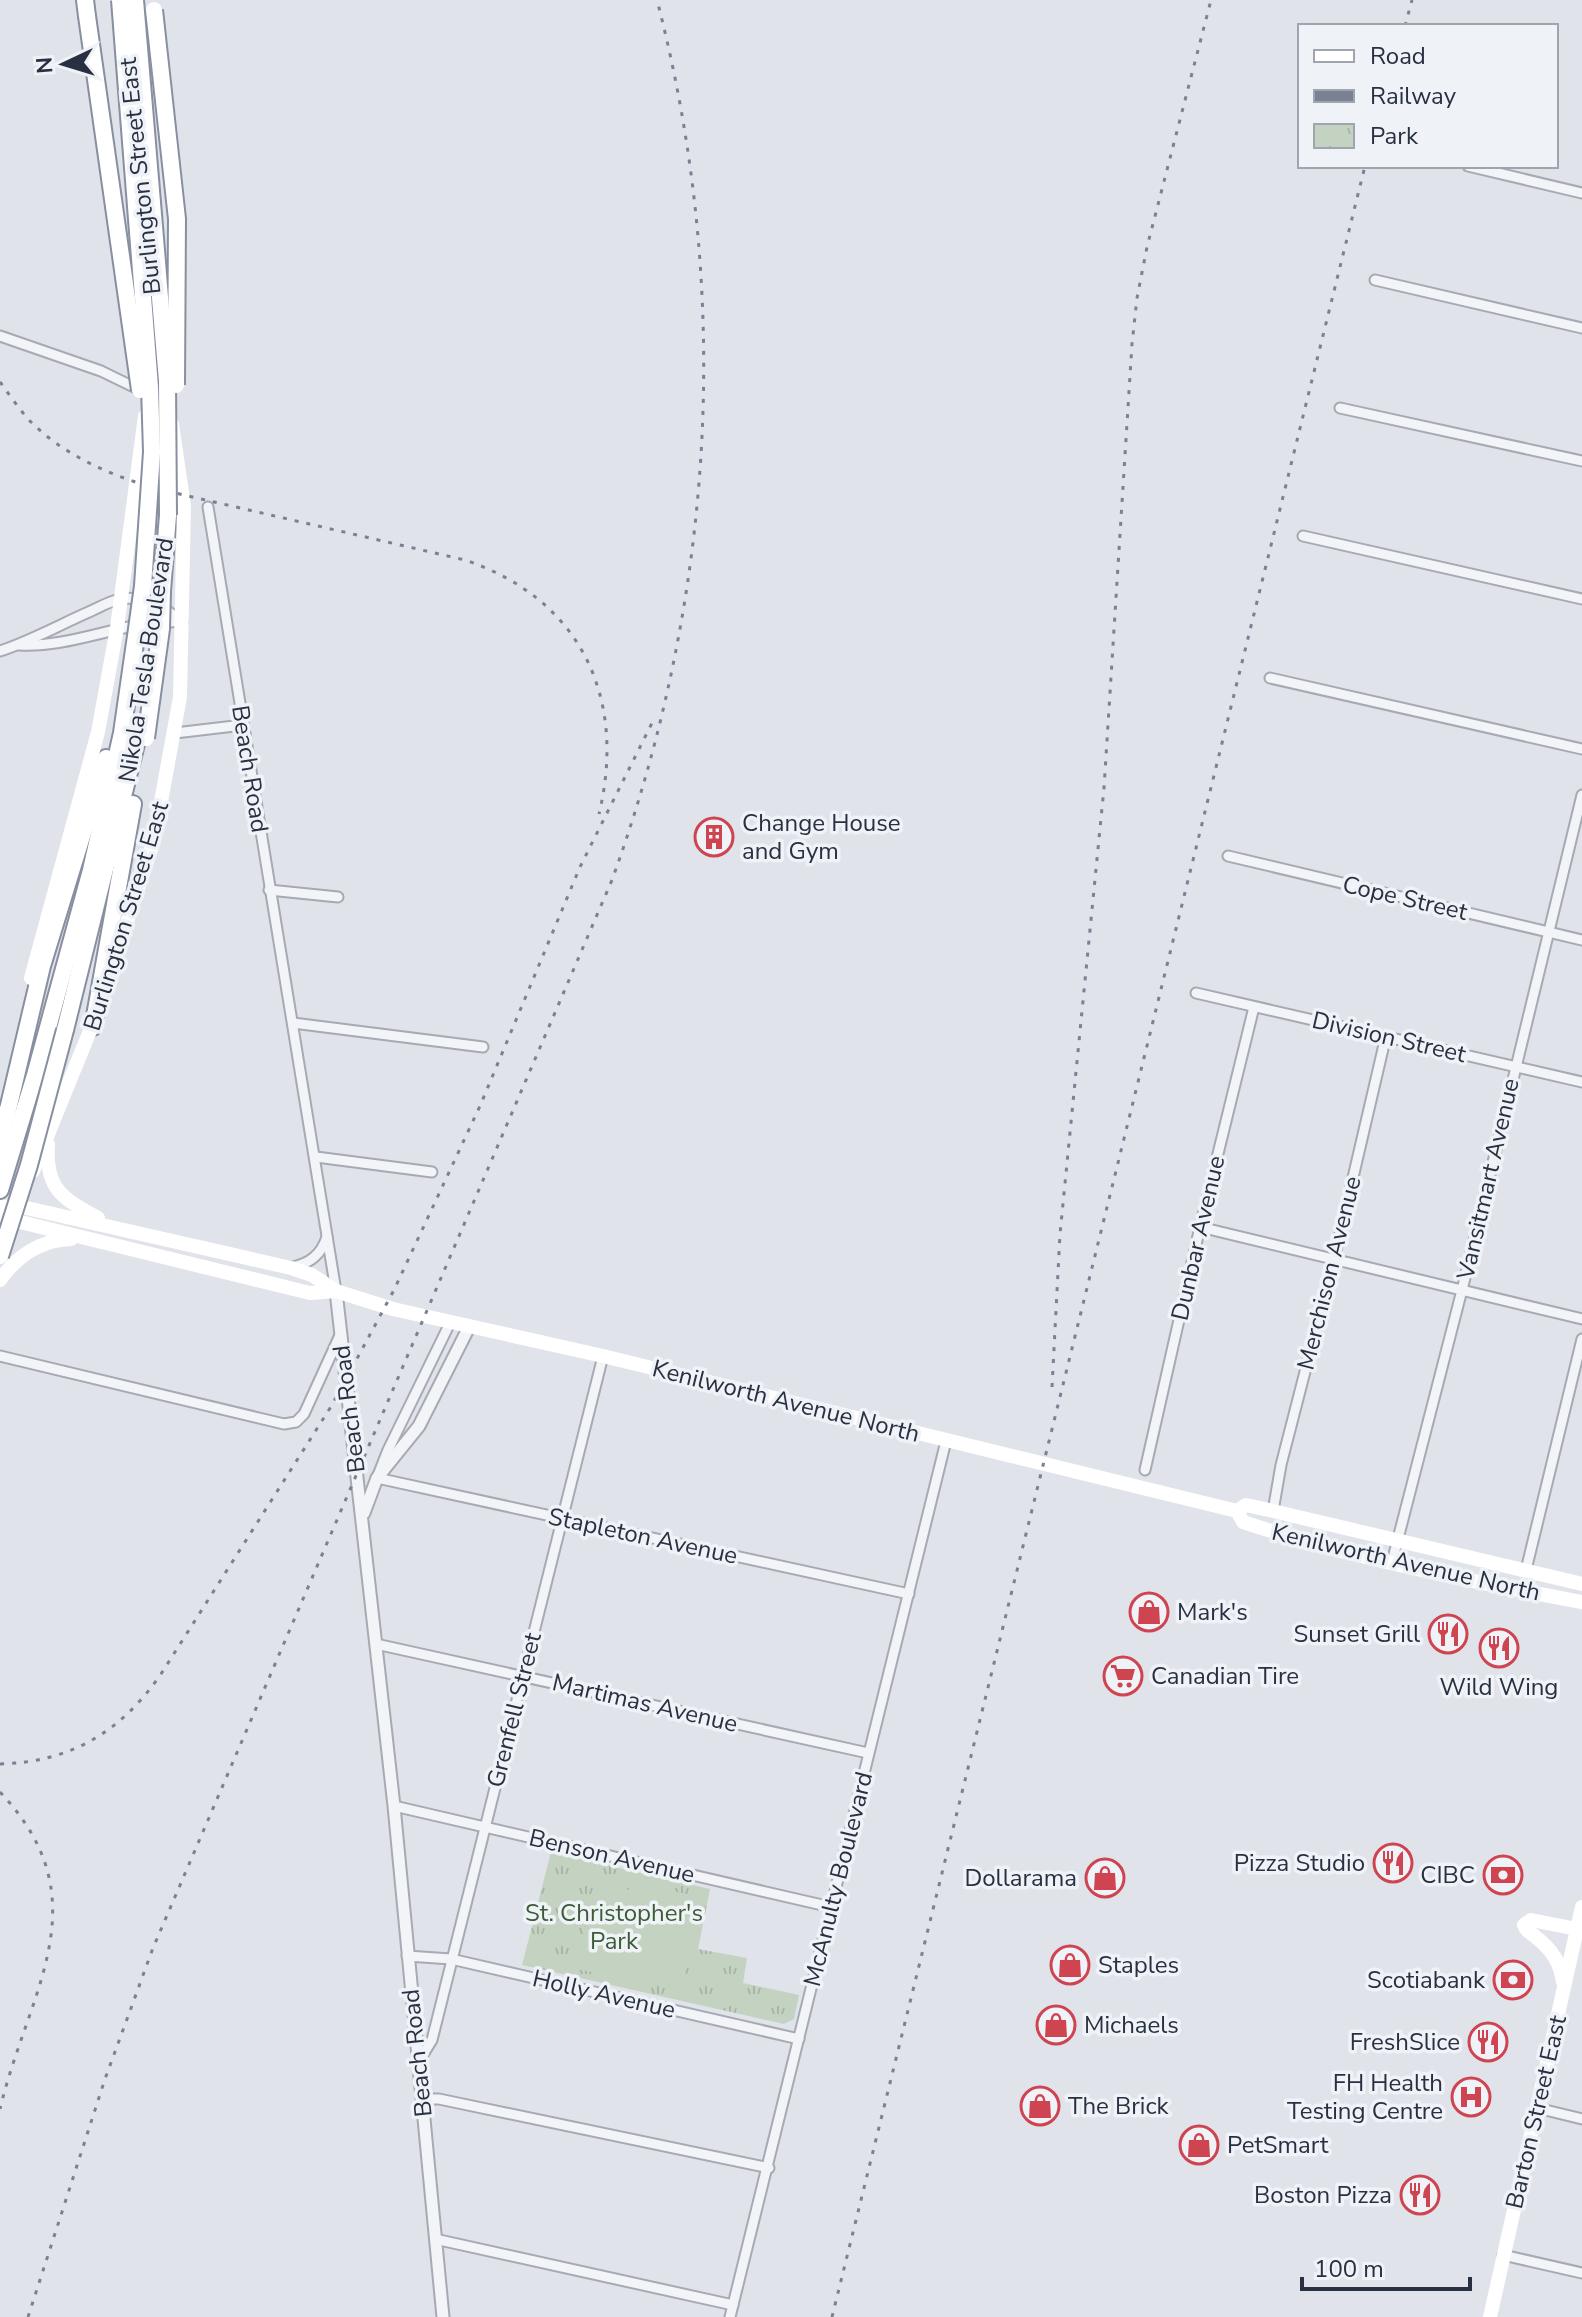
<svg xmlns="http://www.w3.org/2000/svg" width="1582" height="2317" font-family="'Nunito Sans',sans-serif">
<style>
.park{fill:url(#park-tufts)}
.pitch{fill:#c4d3c1}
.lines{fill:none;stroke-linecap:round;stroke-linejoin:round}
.minor-casing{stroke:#a5aab3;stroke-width:13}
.tertiary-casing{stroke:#a5aab3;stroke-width:15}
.motorway-casing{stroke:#878fa0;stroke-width:20}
.minor{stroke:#f3f4f7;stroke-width:9}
.tertiary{stroke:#f3f4f7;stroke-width:11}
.secondary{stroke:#fff;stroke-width:14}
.motorway{stroke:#fff;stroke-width:16}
.rail{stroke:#798193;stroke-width:3;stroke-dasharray:4 8;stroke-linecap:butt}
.motorway-bridge-casing{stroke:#878fa0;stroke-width:20;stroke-linecap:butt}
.motorway-bridge{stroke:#fff;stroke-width:16}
.labels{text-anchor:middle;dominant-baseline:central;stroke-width:7;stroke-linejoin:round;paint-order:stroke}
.street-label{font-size:24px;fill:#283041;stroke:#eff2f6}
.poi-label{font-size:24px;fill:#283041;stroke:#eff2f6;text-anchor:end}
.park-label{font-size:24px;fill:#3b5c36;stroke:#eff2f6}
</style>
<defs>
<pattern id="park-tufts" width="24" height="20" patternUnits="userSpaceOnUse" patternTransform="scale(2)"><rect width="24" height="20" fill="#c4d3c1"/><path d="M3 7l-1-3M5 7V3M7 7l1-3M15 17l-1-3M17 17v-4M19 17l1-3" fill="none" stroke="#a8b5a7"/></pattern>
</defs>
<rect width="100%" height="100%" fill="#e0e3e9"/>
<polygon class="park" points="551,1852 710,1889 698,1949 747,1958 743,1983 799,1995 794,2019 784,2024 522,1965"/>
<polygon class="pitch" points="636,1883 696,1896 684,1983 676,1989 576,1969 584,1928"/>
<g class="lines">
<defs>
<g id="minor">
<polyline points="1468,166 1582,193"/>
<polyline points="1375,280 1582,328"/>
<polyline points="0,336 101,371 140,390"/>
<polyline points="1340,408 1582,461"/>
<polyline points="208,507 336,1291"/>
<polyline points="1303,536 1582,599"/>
<path d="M19,645c56,3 106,-26 163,-23"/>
<path d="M0,651c31,-10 61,-27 91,-40 9,-4 19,-10 29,-12 23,-4 46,9 62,23"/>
<polyline points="1270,678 1582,749"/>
<polyline points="175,733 243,725"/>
<polyline points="1228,856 1582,940"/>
<polyline points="269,890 338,897"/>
<polyline points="1196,993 1582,1082"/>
<polyline points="293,1023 483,1047"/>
<polyline points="316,1157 432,1172"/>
<polyline points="1200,1227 1582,1319"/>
<path d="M293,1267c17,-4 28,-12 34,-30"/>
<polyline points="450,1323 388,1450 377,1478 909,1594"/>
<polyline points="0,1356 284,1424 296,1422 304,1414 340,1335"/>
<polyline points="1145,1470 1200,1227 1254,1007"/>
<polyline points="1273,1511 1281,1465 1334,1259 1386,1036"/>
<polyline points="1392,1562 1462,1290 1582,795"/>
<polyline points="1526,1570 1582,1339"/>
<polyline points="376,1644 868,1753"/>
<polyline points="394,1806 831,1907"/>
<polyline points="407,1956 451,1959 799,2039"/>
<polyline points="419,2061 432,2040 603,1356"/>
<polyline points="423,2099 439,2099 769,2168"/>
<polyline points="1537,2108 1582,2119"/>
<polyline points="435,2239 733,2305"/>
<polyline points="1503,2255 1582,2273"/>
<path d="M730,2317c73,-292 145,-584 216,-876"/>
</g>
<g id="tertiary">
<polyline points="336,1291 394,1806 443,2317"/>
<polyline points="364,1513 377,1478 419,1426 469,1327"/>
</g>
<g id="motorway">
<polyline points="85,0 87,16"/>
<polyline points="162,591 168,515"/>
<polyline points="93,1027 133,804"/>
<polyline points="65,1030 138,736"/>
<polyline points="6,1118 42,966 106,758"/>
<polyline points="0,1190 35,1075 91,870 122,733 136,636"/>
</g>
</defs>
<use href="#minor" class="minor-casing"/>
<use href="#tertiary" class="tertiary-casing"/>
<use href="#motorway" class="motorway-casing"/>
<use href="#minor" class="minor"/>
<use href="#tertiary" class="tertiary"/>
<g class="secondary">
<polyline points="145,218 152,289"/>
<polyline points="31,978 98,732 117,628 145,416"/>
<polyline points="105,988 154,840 180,697 184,506 172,424"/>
<path d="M48,1144c-3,45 14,54 50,74"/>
<polyline points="0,1159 7,1109"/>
<polyline points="33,1171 96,1016"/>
<polyline points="0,1207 18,1206 291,1268 312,1275 336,1291 393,1309 603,1356 1237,1511 1246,1505 1273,1511 1582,1584"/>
<polyline points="0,1217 310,1293 336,1291"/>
<path d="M0,1280c17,-24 41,-40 71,-41"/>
<path d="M1237,1511l6,11c109,36 226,59 339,80"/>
<path d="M1563,1982c-3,-20 -11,-32 -26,-44 -6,-6 -10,-5 -13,-13l7,-5 46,9"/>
<polyline points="1490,2317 1582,1907"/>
</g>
<use href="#motorway" class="motorway"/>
<g class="rail">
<polyline points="1405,26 1412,0"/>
<path d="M0,382c10,13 20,29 31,40 34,34 81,54 127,67l307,71c116,39 162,138 134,254"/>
<polyline points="1052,1387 1060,1234 1104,788 1132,344 1137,298 1147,247 1211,0"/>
<path d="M0,1764c71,-2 121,-32 161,-90l171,-269 62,-115 86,-184 100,-239 73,-146"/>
<path d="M0,1792c103,109 28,199 0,317"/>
<path d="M28,2317l77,-238 48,-131 459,-1068c103,-283 121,-588 45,-880"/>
<polyline points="832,2317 1365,166"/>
</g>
<defs>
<g id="motorway-bridge">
<polyline points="120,0 150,387 152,452 143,586 136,636"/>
<polyline points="135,0 167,381 168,515"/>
<polyline points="154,10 177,219 176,385"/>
<polyline points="87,16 140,390"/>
<polyline points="146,738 161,629 162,591"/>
<polyline points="0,1256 29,1165 65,1030"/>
</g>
</defs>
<use href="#motorway-bridge" class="motorway-bridge-casing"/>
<use href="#motorway-bridge" class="motorway-bridge"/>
</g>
<defs>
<symbol id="building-ring" viewBox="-11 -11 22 22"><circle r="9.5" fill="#eff2f6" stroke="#cf4451" stroke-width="1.5"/><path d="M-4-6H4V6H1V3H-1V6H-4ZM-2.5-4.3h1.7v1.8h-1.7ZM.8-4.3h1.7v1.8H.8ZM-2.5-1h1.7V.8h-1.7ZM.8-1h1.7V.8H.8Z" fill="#cf4451"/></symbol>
<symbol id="shop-ring" viewBox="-11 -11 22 22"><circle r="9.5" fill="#eff2f6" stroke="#cf4451" stroke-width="1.5"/><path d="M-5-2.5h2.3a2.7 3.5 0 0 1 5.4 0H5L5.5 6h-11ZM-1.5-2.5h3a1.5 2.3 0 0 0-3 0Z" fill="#cf4451"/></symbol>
<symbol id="restaurant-ring" viewBox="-11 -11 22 22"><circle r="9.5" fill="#eff2f6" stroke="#cf4451" stroke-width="1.5"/><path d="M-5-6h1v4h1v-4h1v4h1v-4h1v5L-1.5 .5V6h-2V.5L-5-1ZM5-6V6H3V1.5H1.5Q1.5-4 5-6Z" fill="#cf4451"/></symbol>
<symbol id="supermarket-ring" viewBox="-11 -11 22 22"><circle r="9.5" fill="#eff2f6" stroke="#cf4451" stroke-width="1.5"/><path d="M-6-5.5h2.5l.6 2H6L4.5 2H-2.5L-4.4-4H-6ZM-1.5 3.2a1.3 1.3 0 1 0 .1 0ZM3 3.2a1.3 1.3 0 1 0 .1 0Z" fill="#cf4451"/></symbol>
<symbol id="bank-ring" viewBox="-11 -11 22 22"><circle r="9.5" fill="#eff2f6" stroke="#cf4451" stroke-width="1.5"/><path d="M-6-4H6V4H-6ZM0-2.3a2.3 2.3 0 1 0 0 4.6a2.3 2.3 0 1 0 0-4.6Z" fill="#cf4451"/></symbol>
<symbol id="hospital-ring" viewBox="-11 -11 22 22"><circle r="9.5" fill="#eff2f6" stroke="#cf4451" stroke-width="1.5"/><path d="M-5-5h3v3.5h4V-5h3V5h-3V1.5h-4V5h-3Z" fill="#cf4451"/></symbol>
</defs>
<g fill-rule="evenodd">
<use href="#building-ring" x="692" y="815" width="44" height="44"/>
<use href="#shop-ring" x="1127" y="1590" width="44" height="44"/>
<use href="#restaurant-ring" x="1426" y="1612" width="44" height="44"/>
<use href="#restaurant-ring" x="1477" y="1626" width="44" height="44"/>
<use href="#supermarket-ring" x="1101" y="1654" width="44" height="44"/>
<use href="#restaurant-ring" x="1371" y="1841" width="44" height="44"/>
<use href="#bank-ring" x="1481" y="1853" width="44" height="44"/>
<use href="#shop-ring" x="1083" y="1856" width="44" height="44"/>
<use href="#shop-ring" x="1048" y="1943" width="44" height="44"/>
<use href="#bank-ring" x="1491" y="1958" width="44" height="44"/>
<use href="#shop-ring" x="1034" y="2003" width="44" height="44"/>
<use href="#restaurant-ring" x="1466" y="2020" width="44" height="44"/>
<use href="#hospital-ring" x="1449" y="2075" width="44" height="44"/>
<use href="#shop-ring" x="1018" y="2084" width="44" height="44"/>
<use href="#shop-ring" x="1177" y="2123" width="44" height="44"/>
<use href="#restaurant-ring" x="1398" y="2173" width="44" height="44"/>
</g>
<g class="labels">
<g class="street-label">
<text transform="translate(140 176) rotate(-96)">Burlington Street East</text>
<text transform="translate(146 660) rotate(-81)">Nikola Tesla Boulevard</text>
<text transform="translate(250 769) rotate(81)">Beach Road</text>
<text transform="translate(1405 898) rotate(13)">Cope Street</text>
<text transform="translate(126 916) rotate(-73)">Burlington Street East</text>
<text transform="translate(1389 1037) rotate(13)">Division Street</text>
<text transform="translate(1488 1179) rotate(-77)">Vansitmart Avenue</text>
<text transform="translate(1198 1238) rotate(-77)">Dunbar Avenue</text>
<text transform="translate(1329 1273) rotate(-76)">Merchison Avenue</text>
<text transform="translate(786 1401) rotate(14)">Kenilworth Avenue North</text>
<text transform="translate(349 1409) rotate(-97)">Beach Road</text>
<text transform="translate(643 1536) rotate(12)">Stapleton Avenue</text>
<text transform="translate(1406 1562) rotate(13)">Kenilworth Avenue North</text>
<text transform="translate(645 1703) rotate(13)">Martimas Avenue</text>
<text transform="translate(514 1710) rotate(-76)">Grenfell Street</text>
<text transform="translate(612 1856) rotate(13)">Benson Avenue</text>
<text transform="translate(838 1879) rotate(-76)">McAnulty Boulevard</text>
<text transform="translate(604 1994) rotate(13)">Holly Avenue</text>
<text transform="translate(417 2053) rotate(-96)">Beach Road</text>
<text transform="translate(1536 2112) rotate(-77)">Barton Street East</text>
</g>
<g class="poi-label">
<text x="742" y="823" text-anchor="start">Change House<tspan x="742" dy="28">and Gym</tspan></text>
<text x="1177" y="1612" text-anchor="start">Mark's</text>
<text x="1420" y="1634">Sunset Grill</text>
<text x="1151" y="1676" text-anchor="start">Canadian Tire</text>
<text x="1499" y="1687" text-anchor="middle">Wild Wing</text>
<text x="1365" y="1863">Pizza Studio</text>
<text x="1475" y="1875">CIBC</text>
<text x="1077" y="1878">Dollarama</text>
<text x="1098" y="1965" text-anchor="start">Staples</text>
<text x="1485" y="1980">Scotiabank</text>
<text x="1084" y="2025" text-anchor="start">Michaels</text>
<text x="1460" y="2042">FreshSlice</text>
<text x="1443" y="2083">FH Health<tspan x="1443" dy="28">Testing Centre</tspan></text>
<text x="1068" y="2106" text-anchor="start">The Brick</text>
<text x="1227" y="2145" text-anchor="start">PetSmart</text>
<text x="1392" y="2195">Boston Pizza</text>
</g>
<g class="park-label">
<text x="614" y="1913">St. Christopher's<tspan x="614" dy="28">Park</tspan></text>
</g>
</g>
<rect x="1298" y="24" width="260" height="144" fill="#eff2f6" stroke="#9fa4ae" stroke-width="2"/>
<rect x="1314" y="50" width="40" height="12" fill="#ffffff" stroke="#9fa4ae" stroke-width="2"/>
<text x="1370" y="64" font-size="24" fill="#283041">Road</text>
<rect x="1314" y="90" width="40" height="12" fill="#798193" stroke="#9fa4ae" stroke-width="2"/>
<text x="1370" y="104" font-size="24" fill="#283041">Railway</text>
<rect x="1314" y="124" width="40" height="24" fill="url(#park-tufts)" stroke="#9fa4ae" stroke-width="2"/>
<text x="1370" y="144" font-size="24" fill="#283041">Park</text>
<g transform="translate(64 64) rotate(266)" stroke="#eff2f6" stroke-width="6" paint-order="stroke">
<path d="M0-6L14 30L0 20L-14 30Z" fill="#283041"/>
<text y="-12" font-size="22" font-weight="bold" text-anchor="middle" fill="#283041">N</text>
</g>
<path d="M1302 2277v12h168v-12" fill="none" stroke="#283041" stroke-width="4"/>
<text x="1314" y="2277" font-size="24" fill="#283041" stroke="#eff2f6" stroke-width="6" paint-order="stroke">100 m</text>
</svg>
